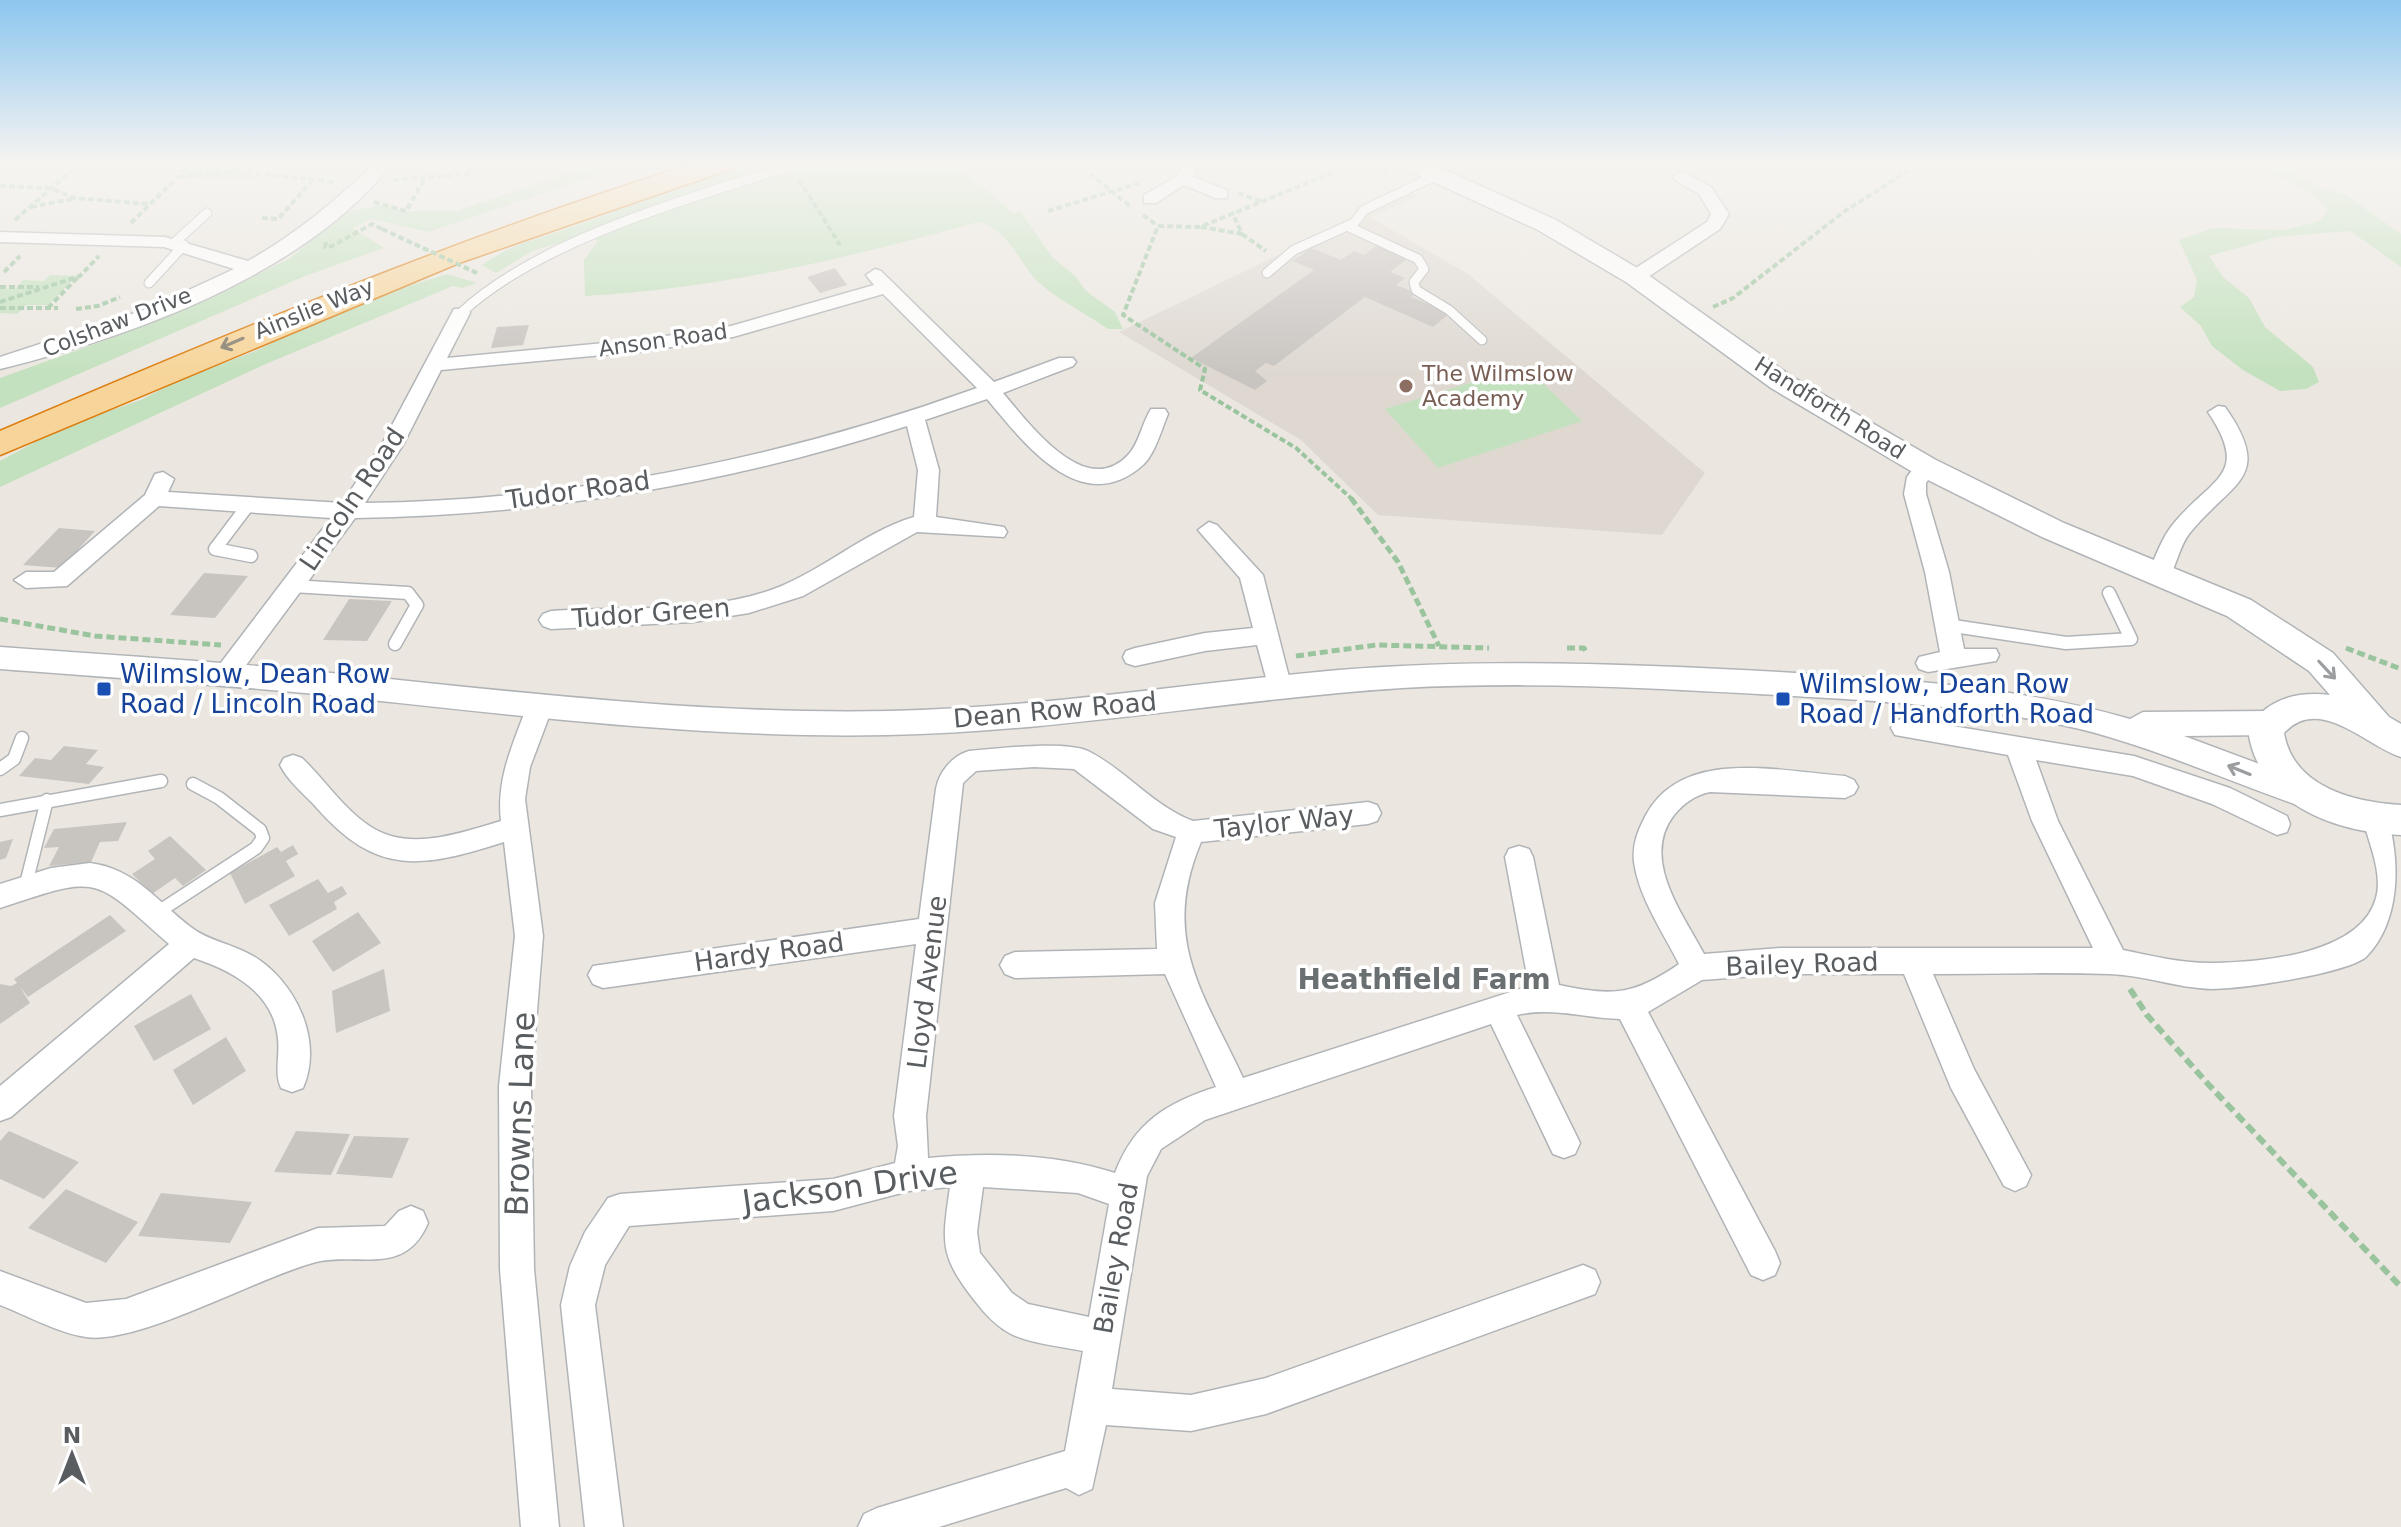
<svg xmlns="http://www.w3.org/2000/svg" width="2401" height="1527" font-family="'DejaVu Sans',sans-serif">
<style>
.education{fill:#ded8d1}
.green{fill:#c3e1be}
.building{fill:#c8c4c0}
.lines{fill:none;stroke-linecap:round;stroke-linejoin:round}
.service-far1-casing{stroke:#b1b4b7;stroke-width:11}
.service-casing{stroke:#b1b4b7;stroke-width:15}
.minor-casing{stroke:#b1b4b7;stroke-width:3}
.tertiary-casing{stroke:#b1b4b7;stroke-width:3}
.secondary-casing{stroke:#b0b4b7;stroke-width:3}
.trunk-casing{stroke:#dc7d0f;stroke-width:3}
.path-far2{stroke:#99c49e;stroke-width:4;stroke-dasharray:6 3;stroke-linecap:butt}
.path-far1{stroke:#99c49e;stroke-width:5;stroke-dasharray:8 4;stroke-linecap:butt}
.path{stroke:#99c49e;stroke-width:6;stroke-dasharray:10 5;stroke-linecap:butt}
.service-far1{stroke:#fff;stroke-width:9}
.service{stroke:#fff;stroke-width:12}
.minor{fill:#fff;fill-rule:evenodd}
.tertiary{fill:#fff;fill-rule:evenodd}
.secondary{fill:#fff;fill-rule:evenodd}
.trunk{fill:#f7d59a;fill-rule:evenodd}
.path-bridge{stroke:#99c49e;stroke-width:4;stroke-dasharray:6 3;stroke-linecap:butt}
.oneway{stroke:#888171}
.oneway2{stroke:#9b9ea0}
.education-dot{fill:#8d6e63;stroke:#fff;stroke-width:3}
.transit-dot{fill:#1a4fb4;stroke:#fff;stroke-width:3}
.labels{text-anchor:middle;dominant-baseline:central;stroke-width:7;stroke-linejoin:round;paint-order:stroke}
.far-street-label{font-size:22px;fill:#595d60;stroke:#fff}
.far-education-label{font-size:22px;fill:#785e54;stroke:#fff;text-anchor:start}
.street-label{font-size:26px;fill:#595d60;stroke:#fff}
.transit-label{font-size:26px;fill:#164399;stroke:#fff;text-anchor:start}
.neighbourhood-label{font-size:28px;font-weight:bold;fill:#6a6f72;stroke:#fff}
.near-street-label{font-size:32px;fill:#595d60;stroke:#fff}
</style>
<rect width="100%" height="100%" fill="#ebe7e0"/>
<polygon class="education" points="1403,187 1418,196 1370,217 1468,274 1705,473 1662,535 1378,515 1301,440 1119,332 1342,224 1356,212 1354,209"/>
<g class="green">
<polygon points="196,162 241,162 236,169 260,178 180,178"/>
<polygon points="600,162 636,162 428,232 372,219 353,228 384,248 305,276 0,408 0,378 150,324 226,290 289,259 346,212 380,205 406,211 457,211"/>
<path d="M753,162l203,2 57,49 8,-1 31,45 23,19 11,15 29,21 8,17h-15c-21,-15 -63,-36 -77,-55 -14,-19 -28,-47 -53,-52 -128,36 -261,67 -393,74l-1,-36 13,-18 -3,-9 -62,18 -36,22 -14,-8c32,-23 55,-25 90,-38 61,-21 119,-47 181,-65z"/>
<path d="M2239,162h40l36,24 31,9 55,39v33l-51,-36 -73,6 -68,19 14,21 26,21 16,29 48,40 6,15 -13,7 -26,2 -37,-21 -31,-24 -11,-20 -21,-19 14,-10 3,-17 -18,-40 34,-12 72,2 35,-9 8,-11c-31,-35 -51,-30 -89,-48z"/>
<polygon points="447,274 477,283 462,288 453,286 268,363 0,487 0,461 65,426 141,400 175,382 258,350 344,306"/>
<polygon points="50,275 77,276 48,305 26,305 17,314 0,313 0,289 15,289 23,280 44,281"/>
<polygon points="1525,366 1582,421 1438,468 1385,409"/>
</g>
<g class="building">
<polygon points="1377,245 1408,258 1390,272 1405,278 1396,285 1416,293 1411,297 1450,313 1433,327 1365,297 1274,366 1266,363 1255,371 1267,381 1255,390 1191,358 1314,270 1293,261 1311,248 1341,260 1354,251 1364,255"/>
<polygon points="835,268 847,285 820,293 807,277"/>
<polygon points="529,325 523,345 491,348 497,327"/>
<polygon points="59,528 95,531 61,568 23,565"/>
<polygon points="204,573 248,576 215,618 170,615"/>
<polygon points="349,599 392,601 367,641 323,640"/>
<polygon points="64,746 98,750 86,764 104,767 89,784 19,776 35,758 51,760"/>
<polygon points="127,822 118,841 100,842 91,862 49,866 59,847 44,848 54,829"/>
<polygon points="170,836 206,870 183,886 175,878 152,894 132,874 155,859 148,851"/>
<polygon points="13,839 6,858 0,860 0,842"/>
<polygon points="293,845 298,854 286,861 295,876 245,904 230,873 277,847 281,852"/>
<polygon points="318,879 328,893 342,886 347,894 334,902 337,909 289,936 269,905"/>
<polygon points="358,912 381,943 333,972 312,941"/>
<polygon points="110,915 126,931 28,997 20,987 30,1003 0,1024 0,984 11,986 17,983 14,979"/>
<polygon points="384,969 390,1011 336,1033 332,991"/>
<polygon points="191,994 211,1029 154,1061 134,1026"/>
<polygon points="226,1037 246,1071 193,1105 173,1070"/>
<polygon points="9,1131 79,1162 44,1199 0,1179 0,1141"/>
<polygon points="296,1131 350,1134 331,1175 274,1172"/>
<polygon points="354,1136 409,1138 392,1178 336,1174"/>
<polygon points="66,1189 138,1222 106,1263 28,1228"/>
<polygon points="161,1193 252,1202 230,1243 138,1236"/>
</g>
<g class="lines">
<defs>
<g id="service-far1">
<polyline points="1347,226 1418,259 1424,269 1414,282 1416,290 1449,310 1482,340"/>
<polyline points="174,243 207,213"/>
<polyline points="1267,273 1294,250 1354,223 1364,210 1437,175"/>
<polyline points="149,283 184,245"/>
<path d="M461,313c81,-75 231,-115 336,-149"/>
</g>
<g id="service">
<polyline points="249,504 215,549 251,556"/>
<polyline points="292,586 408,593 417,605 395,644"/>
<polyline points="1947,625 2066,643 2131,639 2109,593"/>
<polyline points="0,769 14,759 22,738"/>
<polyline points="0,810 161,781"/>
<polyline points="25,888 47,800"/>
<polyline points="155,914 256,848 263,838 260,830 219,798 193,784"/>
</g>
<g id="minor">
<path d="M376,162h17c-86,112 -260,174 -393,207v-12l150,-49 84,-39 -70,-22 -164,-5v-10l165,5 83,24c48,-27 89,-61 128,-99z"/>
<polygon points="1185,162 1201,162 1193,177 1227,190 1227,198 1215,198 1184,185 1156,203 1144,203 1144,195 1177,176"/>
<polygon points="1681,171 1711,187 1729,214 1720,229 1642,281 1628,281 1628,273 1707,222 1711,214 1699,194 1675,180 1673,176"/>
<path d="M875,269l6,2 113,111 65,-24h14l3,4 -3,4 -70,27c25,29 82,108 125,62 11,-11 14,-32 23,-46h14l3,5c-6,14 -13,40 -25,51 -62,55 -119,-22 -156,-66l-62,21 14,50 -3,47 68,10 3,5 -3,5 -87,-5 -114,64 -54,17 -56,9 -142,7 -8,-3 -4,-6 4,-6 8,-3c72,-5 151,3 220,-21 51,-18 92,-58 143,-73l4,-47 -11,-44c-179,58 -364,89 -552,92l-120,162h-18l-3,-6 3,-6 114,-150 -172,-12 -92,80 -41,2 -12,-8 12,-8h28l91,-77 10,-21 8,-2 11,7 -6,13 174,11 40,-59 72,-135h14l2,4 -23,45 199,-19 85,-13 143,-41 -8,-10zM883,294l94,94c-197,71 -402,112 -612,115l38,-58 38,-75 205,-19 87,-14z"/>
<path d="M2218,406l7,1c51,72 5,75 -36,127 -10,13 -12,31 -21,45h-16l-4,-6c8,-17 14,-36 26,-50 38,-46 77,-47 34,-111z"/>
<polygon points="1926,460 1937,467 1926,483 1926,494 1949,572 1964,649 1996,649 1999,655 1996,661 1928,672 1919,669 1916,663 1919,657 1940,652 1925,572 1904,494 1907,477 1918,462"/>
<polygon points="1209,522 1217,525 1263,575 1292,689 1289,696 1271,696 1257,645 1205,651 1135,666 1126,663 1123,657 1126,651 1135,648 1205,633 1253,628 1240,578 1198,530"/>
<path d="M540,696l9,3 4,7 -23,61 -5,32 18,137 -12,150 3,183 25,258h-38l-21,-258 -1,-183 16,-150 -11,-94c-82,26 -127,35 -188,-35 -12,-13 -28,-26 -36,-42l4,-7 9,-3 9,3c22,21 41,50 66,67 39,28 92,8 133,-4 -5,-42 12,-77 26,-115l4,-7z"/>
<path d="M1904,718l230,38 96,32 57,28 3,8 -3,8 -10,3 -65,-31 -79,-28 -97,-16 22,61 65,129c30,6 61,14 92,13 48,-1 146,-9 161,-65 7,-24 -7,-55 -13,-78l3,-8 10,-3 10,3c15,48 15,109 -20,145 -21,17 -125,32 -154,32 -35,-1 -68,-14 -102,-15 -59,-2 -118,0 -177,0l41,95 57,106 -5,11 -11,5 -11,-5 -53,-98 -47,-114h-123l-79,6 -54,32 127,239 5,12 -5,12 -12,5 -12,-5 -131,-256c-35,-1 -68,-12 -103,-4l63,128 -5,11 -11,4 -11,-4 -62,-130 -286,96 -44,29 -14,27 -35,213 79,6 75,-17 317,-113 12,5 5,12 -5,12 -329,120 -75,17 -85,-6 -14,64 -13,6 -13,-7 -127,39h-81l6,-13 13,-6 188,-57 18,-100c-23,-5 -51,-7 -72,-17 -15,-8 -26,-20 -36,-33 -36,-46 -33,-58 -25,-114l-41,4 -76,20 -204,15 -24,39 -10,40 28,222h-38l-24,-222 9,-39 15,-34 23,-34 12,-4 213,-15 62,-16 3,-17 -4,-30 22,-172 -313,44 -10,-4 -5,-9 5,-9 326,-47 17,-130c3,-17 16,-33 33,-38 27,-2 96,-11 119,0 38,19 65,55 105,70l175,-19 9,3 4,8 -4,8 -9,3 -167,18c-41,97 2,150 42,236l286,-92 -24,-129 4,-8 10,-3 10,3 4,8 26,128c53,11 74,11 120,-21 -16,-32 -40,-66 -45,-102 -2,-17 4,-32 12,-47 37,-69 136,-43 199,-39l9,4 4,7 -4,7 -9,4 -135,-6c-15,3 -26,11 -36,23 -34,44 9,99 30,139l77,-6h312l-61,-127 -24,-66 -113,-20 -4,-7 4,-7zM1034,767l40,2 79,60 23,8 -21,66 2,46 -142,3 -10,4 -5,9 5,9 10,4 150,-4 51,113c-50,16 -82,36 -101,86 -59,-19 -125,-21 -187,-15l-2,-42 37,-333 13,-12zM983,1187l95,6 31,11 -20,113 -61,-13 -16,-11 -32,-40 -3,-21z"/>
<path d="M90,863c46,6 67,39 102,65 17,13 41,16 61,28 42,25 71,84 50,132l-11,4 -11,-4c-7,-15 -1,-32 -3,-49 -4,-46 -45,-68 -84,-81l-183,159 -11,4v-35l169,-142c-77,-68 -68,-70 -169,-36v-24l51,-16z"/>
<path d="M411,1206l12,5 5,12c-23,54 -68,29 -112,39 -58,15 -177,83 -230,75 -28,-4 -60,-22 -86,-32v-34l86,32 40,-4 192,-71 67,-2 14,-15z"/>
</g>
<path id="tertiary" d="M0,647c107,8 214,14 321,25 189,19 379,43 569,39 150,-3 299,-28 449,-41 147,-12 294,-6 440,2 118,7 237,14 351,47l13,-7 127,-1 11,4 5,8 -5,8 -11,4 -86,1 140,52 4,9 -4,9 -12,4c-78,-26 -152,-61 -232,-81 -99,-23 -202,-28 -303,-34 -125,-7 -250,-14 -375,-7 -172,11 -341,44 -514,47 -191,4 -382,-21 -572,-41 -106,-10 -211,-17 -316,-25z"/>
<path id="secondary" d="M1397,162h31l128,58 88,52 147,104 145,84 128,63 187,77 82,53 56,64 12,7v33c-35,-11 -82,-63 -117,-24 9,54 69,69 117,72v30c-67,-3 -143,-30 -153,-105 17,-31 49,-39 82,-35l-21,-24 -82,-55 -185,-79 -126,-63 -145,-86 -145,-106 -88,-52 -137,-63z"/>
<path id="trunk" d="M698,162h40l-4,6 -275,95 -459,192v-24c229,-98 459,-194 698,-269z"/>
</defs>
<use href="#service-far1" class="service-far1-casing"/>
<use href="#service" class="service-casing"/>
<use href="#minor" class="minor-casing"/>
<use href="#tertiary" class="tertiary-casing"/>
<use href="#secondary" class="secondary-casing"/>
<use href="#trunk" class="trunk-casing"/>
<g class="path-far2">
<polyline points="231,162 254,173 335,182"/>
<polyline points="1076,162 1131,207"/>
<polyline points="1355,162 1387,171"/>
<polyline points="995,170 1021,162"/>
<polyline points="179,177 240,170"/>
<polyline points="393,180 467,174 477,162"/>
<polyline points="799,180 840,245"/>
<polyline points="0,186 51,188 74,198 148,204"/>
<polyline points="1238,193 1263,202"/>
<polyline points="374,202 406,211 424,180"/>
<polyline points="31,207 72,199"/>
<polyline points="1048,211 1139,183"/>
<polyline points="1143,215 1158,226"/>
<polyline points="262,218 278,219 311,182"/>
<polyline points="15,220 81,162"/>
<polyline points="131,223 193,162"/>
<polyline points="1201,227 1242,234 1232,212"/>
<polyline points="1242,234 1266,251"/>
<polyline points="326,242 325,247 332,246 372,224 382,229"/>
<polyline points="4,272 20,256"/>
<polyline points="0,287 39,287"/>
<polyline points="0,302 80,276 99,256"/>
<polyline points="1713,307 1733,298 1845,211 1922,162"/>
<polyline points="0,308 58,308"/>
<polyline points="48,308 77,278"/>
<polyline points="76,309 98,306 120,297"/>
<polyline points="1353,500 1296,448 1200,390 1205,369 1123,315 1158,226 1200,227 1358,162"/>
</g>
<g class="path-far1">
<polyline points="1351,498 1398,562 1439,646"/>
<polyline points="0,619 95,636 221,645"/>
<polyline points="1567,648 1584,648 1586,653"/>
<polyline points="2346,648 2401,669"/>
<polyline points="1296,656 1376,645 1489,648"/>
</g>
<polyline class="path" points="2130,989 2147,1015 2208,1084 2401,1287"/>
<use href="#service-far1" class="service-far1"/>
<use href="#service" class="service"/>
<use href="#minor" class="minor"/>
<use href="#tertiary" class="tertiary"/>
<use href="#secondary" class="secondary"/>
<use href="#trunk" class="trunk"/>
<polyline class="path-bridge" points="382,229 477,273"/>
</g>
<defs><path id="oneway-shaft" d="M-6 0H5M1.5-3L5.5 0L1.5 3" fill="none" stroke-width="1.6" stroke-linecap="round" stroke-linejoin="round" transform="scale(2)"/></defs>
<use class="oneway" href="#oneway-shaft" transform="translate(232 343) rotate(157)"/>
<g class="oneway2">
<use href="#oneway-shaft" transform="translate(2327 670) rotate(47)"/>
<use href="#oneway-shaft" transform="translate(2239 770) rotate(-158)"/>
</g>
<linearGradient id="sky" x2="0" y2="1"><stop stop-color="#8cc6ef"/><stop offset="0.43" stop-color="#f6f4f1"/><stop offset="1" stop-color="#f6f4f1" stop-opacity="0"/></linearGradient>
<rect width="2401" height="376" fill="url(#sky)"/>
<circle class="education-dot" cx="1406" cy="386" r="8"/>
<g class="transit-dot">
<rect x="96" y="681" width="16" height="16" rx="4"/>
<rect x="1775" y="691" width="16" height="16" rx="4"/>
</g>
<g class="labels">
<g class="far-street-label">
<text transform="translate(314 309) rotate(-22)">Ainslie Way</text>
<text transform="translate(117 322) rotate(-21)">Colshaw Drive</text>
<text transform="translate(663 340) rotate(-8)">Anson Road</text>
<text transform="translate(1830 408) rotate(32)">Handforth Road</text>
</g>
<g class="far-education-label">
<text x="1422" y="373">The Wilmslow<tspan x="1422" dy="25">Academy</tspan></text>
</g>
<g class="street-label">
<text transform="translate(578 490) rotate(-8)">Tudor Road</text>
<text transform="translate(352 499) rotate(-56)">Lincoln Road</text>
<text transform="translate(651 613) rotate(-4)">Tudor Green</text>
<text transform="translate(1055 710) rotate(-5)">Dean Row Road</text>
<text transform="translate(1284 822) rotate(-6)">Taylor Way</text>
<text transform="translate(769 952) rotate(-8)">Hardy Road</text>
<text transform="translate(1802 964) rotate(-2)">Bailey Road</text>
<text transform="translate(927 982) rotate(-83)">Lloyd Avenue</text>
<text transform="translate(1116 1258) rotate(-80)">Bailey Road</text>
</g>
<g class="transit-label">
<text x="120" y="674">Wilmslow, Dean Row<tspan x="120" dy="30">Road / Lincoln Road</tspan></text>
<text x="1799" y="684">Wilmslow, Dean Row<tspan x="1799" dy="30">Road / Handforth Road</tspan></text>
</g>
<g class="neighbourhood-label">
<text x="1424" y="979">Heathfield Farm</text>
</g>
<g class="near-street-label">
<text transform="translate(520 1114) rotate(-88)">Browns Lane</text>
<text transform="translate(850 1187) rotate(-8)">Jackson Drive</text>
</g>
</g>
<g transform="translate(72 1455)" stroke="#ffffff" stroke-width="6" paint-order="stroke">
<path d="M0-6L14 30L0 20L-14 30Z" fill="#595d60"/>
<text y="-12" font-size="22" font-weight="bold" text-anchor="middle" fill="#595d60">N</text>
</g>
</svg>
